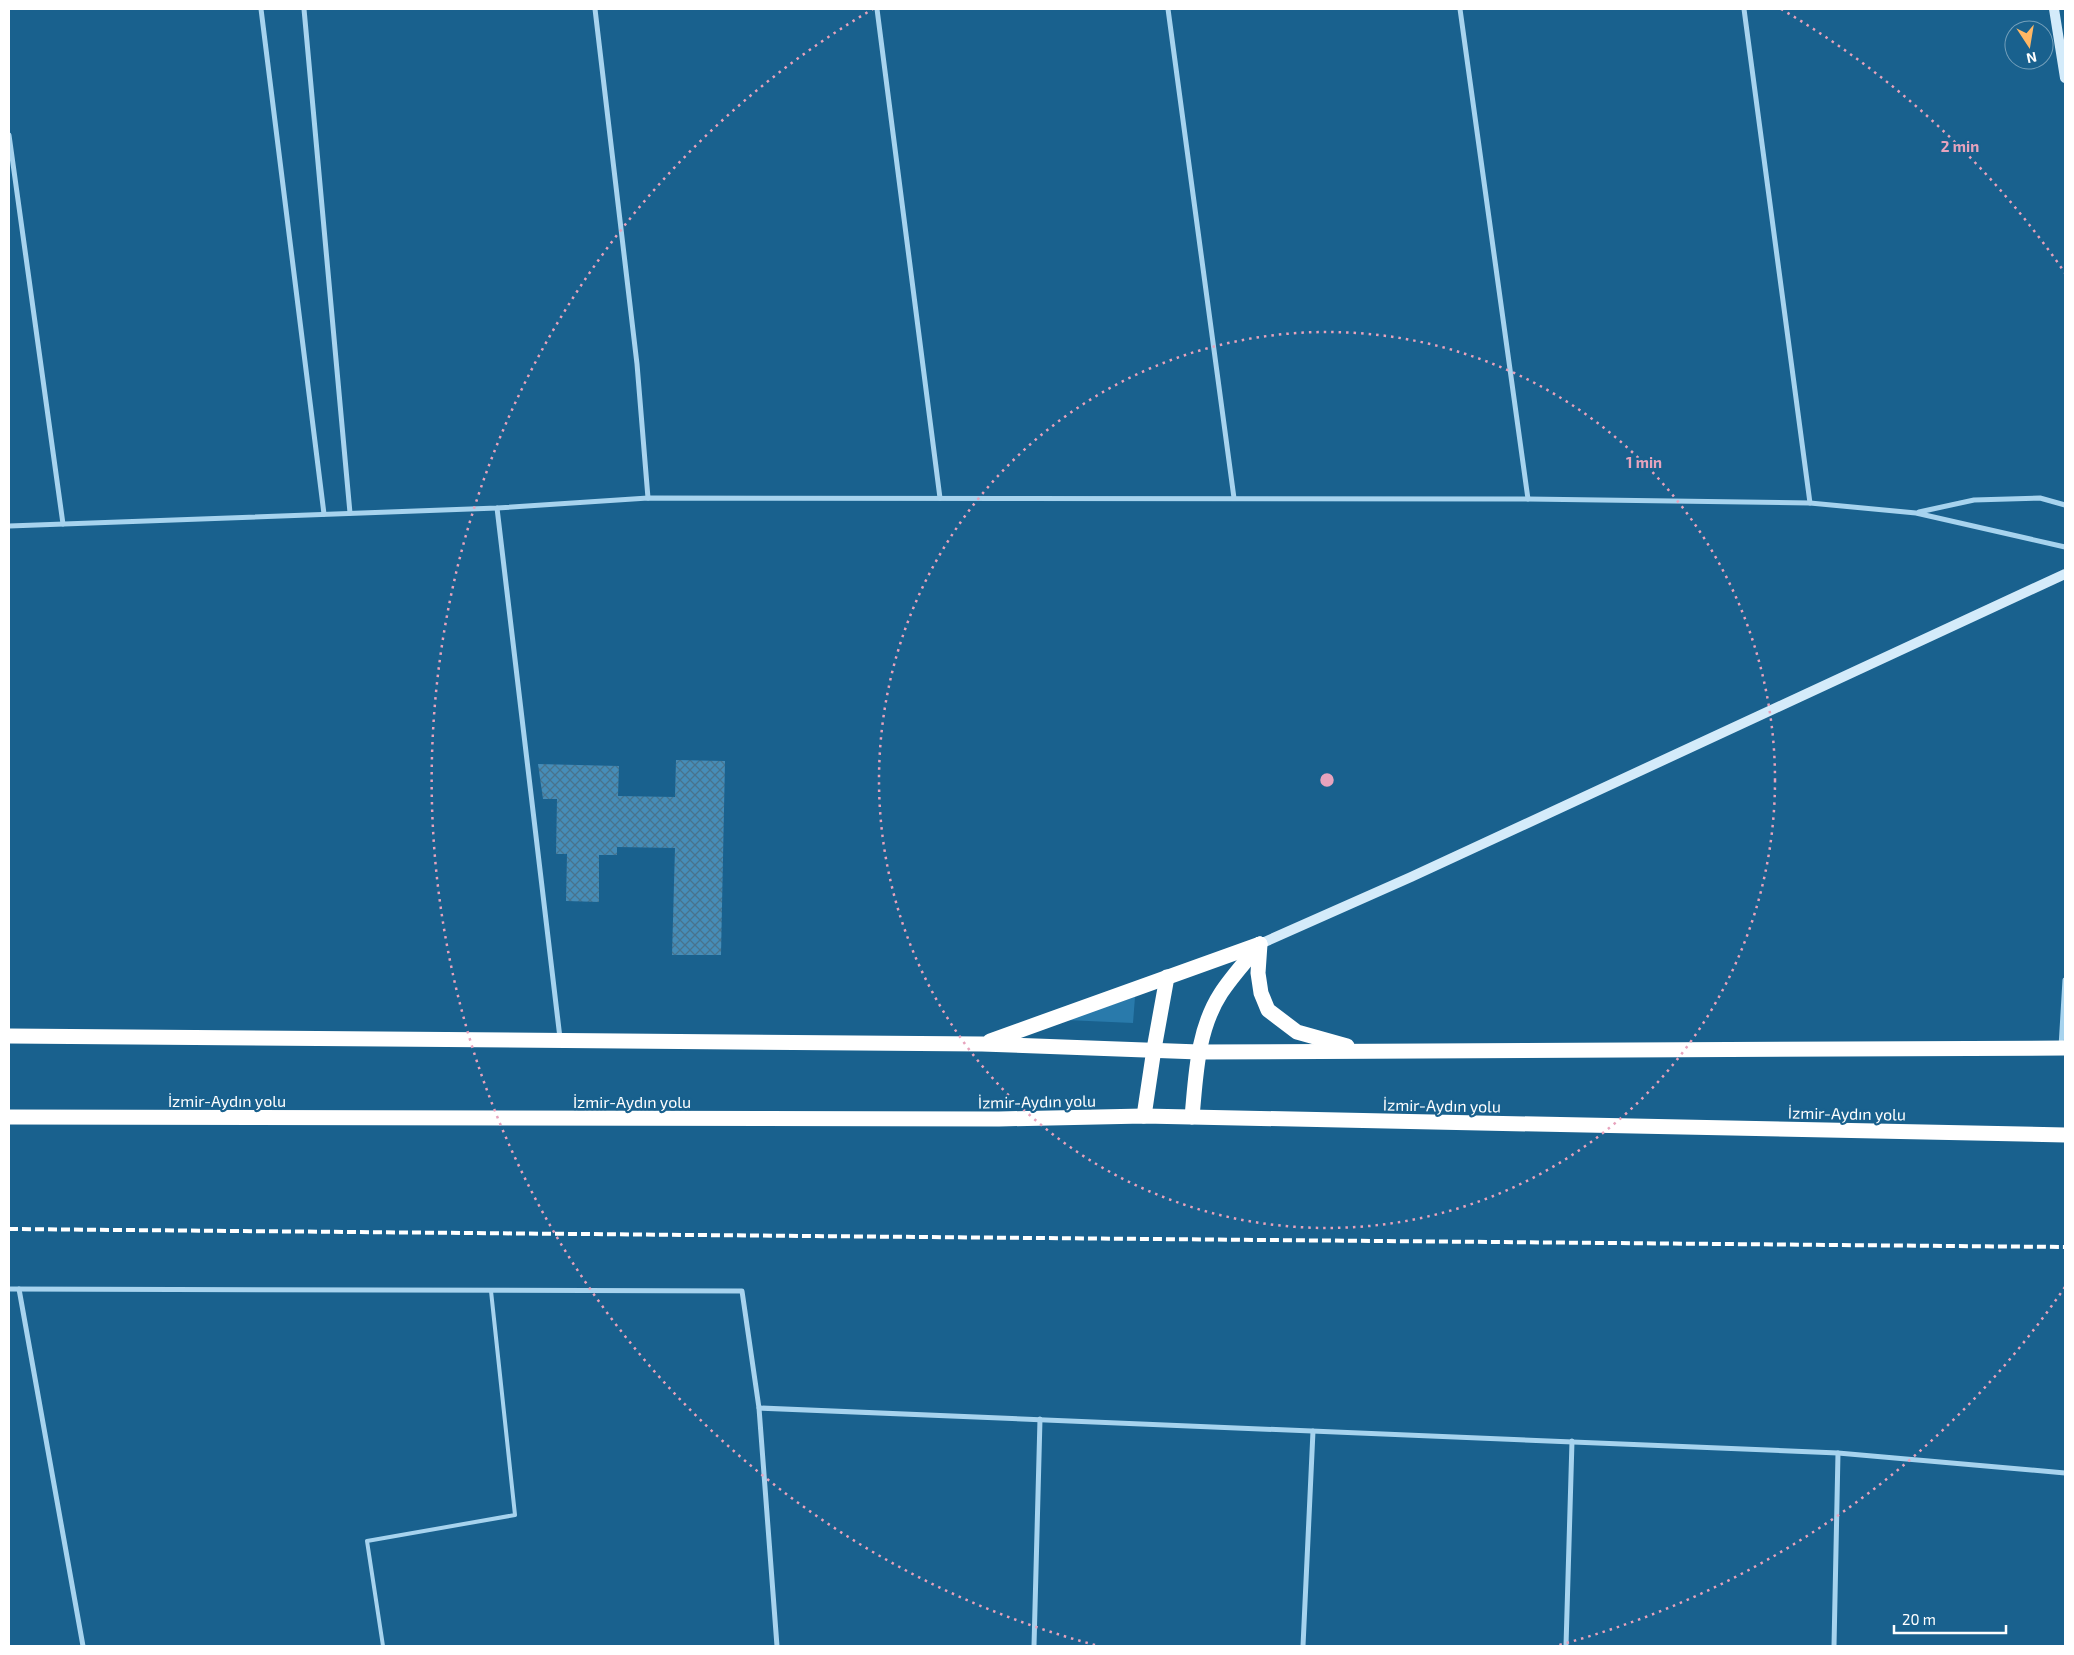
<svg xmlns="http://www.w3.org/2000/svg" width="2074" height="1655" font-family="'Exo 2',sans-serif">
<style>
.grass{fill:#297aab}
.building{fill:url(#building-cross-hatch)}
.lines{fill:none;stroke-linecap:round;stroke-linejoin:round}
.lane{stroke:#a7d3ee;stroke-width:4}
.street{stroke:#a7d3ee;stroke-width:5}
.secondary{stroke:#d4ebfa;stroke-width:10}
.highway{stroke:#fff;stroke-width:15}
.rail{stroke:#fff;stroke-width:4;stroke-dasharray:9 4;stroke-linecap:butt}
.ring{fill:none;stroke:#e7a3bd;stroke-width:2.5;stroke-dasharray:2.5 5}
.labels{text-anchor:middle;dominant-baseline:central;stroke-width:4.5;stroke-linejoin:round;paint-order:stroke}
.street-label{font-size:16px;fill:#fff;stroke:#19618e}
.centre{fill:#e7a3bd;stroke:#19618e;stroke-width:2.5}
.ring-label{font-size:15px;text-anchor:middle;font-weight:bold;fill:#e7a3bd;stroke:#19618e;stroke-width:4.5;stroke-linejoin:round;paint-order:stroke}
</style>
<defs>
<pattern id="building-cross-hatch" width="8" height="8" patternUnits="userSpaceOnUse" patternTransform="scale(1.25)"><rect width="8" height="8" fill="#468db8"/><path d="M0 0l8 8M0 8l8-8" fill="none" stroke="#48738d"/></pattern>
</defs>
<rect width="100%" height="100%" fill="#19618e"/>
<polygon class="grass" points="1135,997 1133,1023 1066,1020"/>
<polygon class="building" points="676,760 725,761 721,955 672,955 675,848 617,847 617,855 599,855 599,902 566,901 567,854 556,854 557,799 543,799 538,764 619,766 618,796 675,797"/>
<g class="lines">
<polyline class="lane" points="383,1646 367,1541 515,1515 491,1291"/>
<g class="street">
<polyline points="261,9 324,514"/>
<polyline points="304,9 350,513"/>
<polyline points="595,9 637,364 648,498"/>
<polyline points="877,9 940,498"/>
<polyline points="1168,9 1234,498"/>
<polyline points="1460,9 1528,499"/>
<polyline points="1744,9 1810,503"/>
<polyline points="9,135 63,524"/>
<polyline points="497,508 560,1038"/>
<polyline points="1919,512 1974,500 2040,498 2065,505"/>
<polyline points="9,526 497,508 648,498 1528,499 1810,503 1916,513 2065,547"/>
<polyline points="2061,1047 2065,980"/>
<polyline points="9,1289 742,1291 759,1408"/>
<polyline points="19,1289 83,1646"/>
<polyline points="777,1646 759,1408 1838,1453 2065,1473"/>
<polyline points="1034,1646 1040,1419"/>
<polyline points="1303,1646 1313,1431"/>
<polyline points="1566,1646 1572,1441"/>
<polyline points="1834,1646 1838,1453"/>
</g>
<g class="secondary">
<polyline points="2054,9 2065,78"/>
<polyline points="1260,944 1411,877 2065,574"/>
</g>
<g class="highway">
<polyline points="1260,944 1258,973 1261,993 1268,1010 1297,1032 1347,1046"/>
<polyline points="9,1036 982,1044 1199,1052 2065,1048"/>
<polyline points="990,1041 1260,944"/>
<polyline points="1144,1116 1154,1049 1167,977"/>
<polyline points="9,1117 999,1119 1144,1116 2065,1135"/>
<path d="M1192,1117c4,-42 5,-87 29,-124 11,-17 26,-33 39,-49"/>
</g>
<polyline class="rail" points="9,1229 2065,1247"/>
</g>
<g class="ring">
<circle cx="1327" cy="780" r="448"/>
<path d="M2065 1287A895 895 0 0 1 1559 1645M1095 1645A895 895 0 0 1 873 9M1781 9A895 895 0 0 1 2065 273"/>
</g>
<g class="labels">
<g class="street-label">
<text x="227" y="1100">İzmir-Aydın yolu</text>
<text x="632" y="1101">İzmir-Aydın yolu</text>
<text transform="translate(1037 1101) rotate(-1)">İzmir-Aydın yolu</text>
<text transform="translate(1442 1105) rotate(1)">İzmir-Aydın yolu</text>
<text transform="translate(1847 1113) rotate(1)">İzmir-Aydın yolu</text>
</g>
</g>
<circle cx="1327" cy="780" r="8" class="centre"/>
<g class="ring-label">
<text x="1960" y="152">2 min</text>
<text x="1644" y="468">1 min</text>
</g>
<rect width="2074" height="1655" fill="none" stroke="#ffffff" stroke-width="20"/>
<g transform="translate(2029 45) rotate(168)"><circle r="24" fill="#19618e" stroke="#75a0bb"/>
<path d="M0-4L9 19L0 12L-9 19Z" fill="#ffb764"/>
<text y="-8" font-size="14" font-weight="bold" text-anchor="middle" fill="#ffffff">N</text>
</g>
<path d="M1894 1625v8h112v-8" fill="none" stroke="#ffffff" stroke-width="2.5"/>
<text x="1902" y="1625" font-size="15" fill="#ffffff" stroke="#19618e" stroke-width="4" paint-order="stroke">20 m</text>
</svg>
